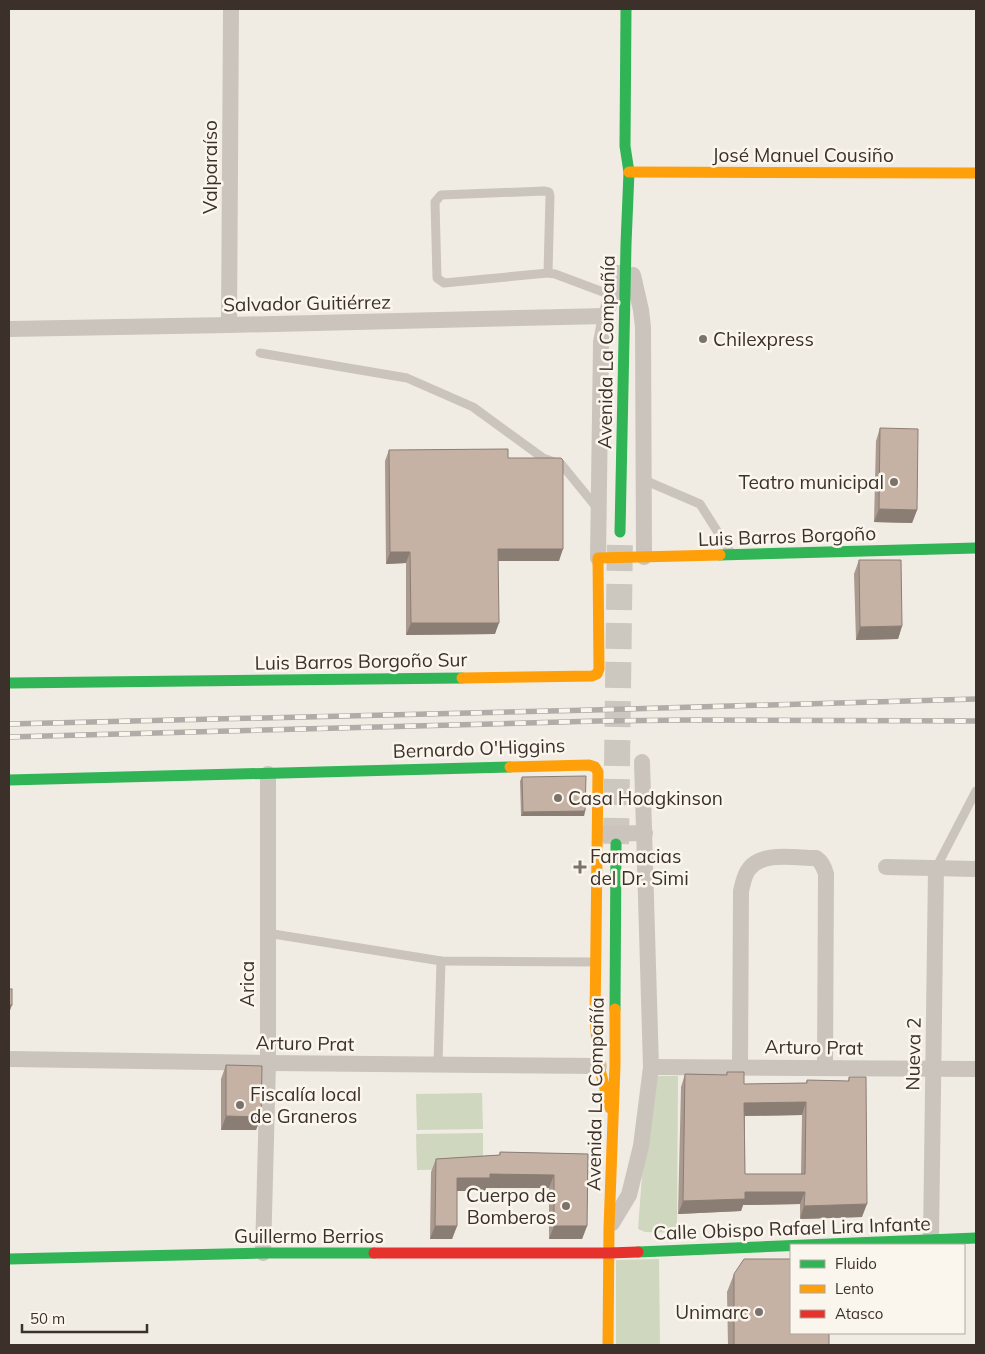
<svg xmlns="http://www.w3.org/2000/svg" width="985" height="1354" font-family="Mulish,sans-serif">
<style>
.park{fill:#cfd7be}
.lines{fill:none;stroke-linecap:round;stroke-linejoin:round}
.primary-tunnel{stroke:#ccc7bf;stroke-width:26;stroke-dasharray:26 13;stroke-linecap:butt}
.lane{stroke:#cac4bd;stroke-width:9}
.street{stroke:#cac4bd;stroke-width:16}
.fast{stroke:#30b455;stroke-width:11}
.slow{stroke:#ff9f0a;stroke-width:11}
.jam{stroke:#e5322d;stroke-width:11}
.rail-casing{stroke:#b1aca7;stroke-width:5.5}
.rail{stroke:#fbf6ed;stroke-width:4;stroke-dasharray:11;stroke-linecap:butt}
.wall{fill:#a9998e;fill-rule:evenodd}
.shaded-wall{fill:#8a7d74}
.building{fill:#c5b2a5;stroke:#8a7d74;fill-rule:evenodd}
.poi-dot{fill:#7a726b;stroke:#fbf6ed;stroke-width:2}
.labels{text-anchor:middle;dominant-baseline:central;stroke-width:5;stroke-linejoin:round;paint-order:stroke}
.street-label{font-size:19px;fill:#3b312a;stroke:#fbf6ed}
.poi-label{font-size:19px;fill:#3b312a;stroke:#fbf6ed;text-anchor:start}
</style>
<rect width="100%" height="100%" fill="#f0ece4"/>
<g class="park">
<polygon points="656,1076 678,1076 677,1233 645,1232 638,1229 644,1149"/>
<polygon points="482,1093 483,1129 417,1130 416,1094"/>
<polygon points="483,1133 483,1169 417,1170 416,1134"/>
<polygon points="659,1259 660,1345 616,1345 616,1260"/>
</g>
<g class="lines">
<polyline class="primary-tunnel" points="616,844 620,535"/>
<g class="lane">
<polyline points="548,273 550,196 549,192 545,191 441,195 435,202 437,278 444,283 548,273 555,274 611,295"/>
<polyline points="260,353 407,378 473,407 543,458 562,465 597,508"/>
<polyline points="644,480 700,504 731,553"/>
<polyline points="936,868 976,791"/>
<polyline points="267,933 441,961 595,962"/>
<polyline points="438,1064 441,961"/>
</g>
<g class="street">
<polyline points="633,275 641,310 643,327 644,557"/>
<polyline points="229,325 231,9"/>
<polyline points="9,329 229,325 606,316"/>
<polyline points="598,558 601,342 606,316 618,273"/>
<polyline points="602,834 645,833"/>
<polyline points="886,867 976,869"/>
<polyline points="10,1059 268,1063 599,1066"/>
<polyline points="651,1067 976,1069"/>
<path d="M740,1067l1,-176c2,-8 3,-16 8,-22 13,-18 47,-11 67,-11 6,4 8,9 10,16l-1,194"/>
<polyline points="612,1223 629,1195 641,1146 651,1067 642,762"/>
<polyline points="931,1239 936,868"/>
<polyline points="263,1253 268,1063 268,774"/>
</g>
<g class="fast">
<polyline points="620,532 626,244 629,172 625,146 626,9"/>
<polyline points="720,555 976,548"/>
<polyline points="9,683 462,678"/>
<polyline points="9,780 510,767"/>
<polyline points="615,1009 616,844"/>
<polyline points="638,1252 976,1238"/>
<polyline points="9,1259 263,1253 374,1253"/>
</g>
<g class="slow">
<polyline points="629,172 976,173"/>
<polyline points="462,678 592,676 597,674 599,669 598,558 720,555"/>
<polyline points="510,767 589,765 595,767 598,772 595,1018 599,1066 610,1108"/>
<polyline points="608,1345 609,1228 615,1065 615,1009"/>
</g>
<polyline class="jam" points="374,1253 609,1253 638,1252"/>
<defs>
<g id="rail">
<polyline points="9,724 593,710 976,699"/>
<polyline points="9,737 598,721 691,720 976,721"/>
</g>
</defs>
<use href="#rail" class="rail-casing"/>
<use href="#rail" class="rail"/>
</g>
<g class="wall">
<polygon points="880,428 917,510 912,523 874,522 876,441"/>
<polygon points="389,450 508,458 559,561 498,561 495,634 406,635 406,563 386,564 385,461"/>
<polygon points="859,560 902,626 898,639 856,640 854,574"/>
<polygon points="522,777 585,811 584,816 521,816 520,781"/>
<polygon points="226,1065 261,1117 256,1130 221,1130 221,1079"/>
<path d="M727,1072l17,12 62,-1 1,-3 41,1 1,-4 13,140 -62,2v-15l-57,1 -2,6 -63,3 3,-127 4,-13 41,1zM802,1115l-1,59h-56v-58z"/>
<polygon points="500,1152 588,1154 587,1226 582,1239 549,1239 549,1188 486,1188 485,1191 457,1191 457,1226 452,1239 430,1239 431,1172 436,1159 499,1155"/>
<polygon points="734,1274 829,1345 728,1345 727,1292"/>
</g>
<g class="shaded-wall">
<polygon points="879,509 917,510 912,523 874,522"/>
<polygon points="498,549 563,549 559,561 494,561"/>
<polygon points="390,552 410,552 406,563 386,564"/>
<polygon points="411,623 499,623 495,634 406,635"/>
<polygon points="902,626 898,639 856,640 860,627"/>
<polygon points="585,811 584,816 521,816 523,812"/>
<polygon points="9,1005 12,1005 9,1013"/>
<polygon points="806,1102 802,1115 740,1116 744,1103"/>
<polygon points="226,1116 261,1117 256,1130 221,1130"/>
<polygon points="490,1174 554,1175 549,1188 486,1188 485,1191 452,1191 457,1178"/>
<polygon points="745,1192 805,1192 800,1204 743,1205 741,1211 678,1214 683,1201"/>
<polygon points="867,1204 862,1217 800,1219 804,1206"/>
<polygon points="435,1226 457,1226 452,1239 430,1239"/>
<polygon points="554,1226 587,1226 582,1239 549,1239"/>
</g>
<g class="building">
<polygon points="880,428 918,429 917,510 879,509"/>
<polygon points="508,449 508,458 561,458 563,460 563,549 498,549 499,623 411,623 410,552 390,552 389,450"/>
<polygon points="859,560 901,560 902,626 860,627"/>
<polygon points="586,776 585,811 523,812 522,777"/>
<rect x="9" y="989" width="3" height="16"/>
<polygon points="226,1065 262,1066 261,1117 226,1116"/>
<path d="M727,1072h17v12l63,-1v-3l42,1v-4h17l1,127 -63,2 1,-14h-60v7l-62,2 2,-127 42,1zM806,1102l-1,72h-60l-1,-71z"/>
<polygon points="500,1152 588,1154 587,1226 554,1226 554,1175 490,1174 490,1178 457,1178 457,1226 435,1226 436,1159 500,1155"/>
<polygon points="744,1259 791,1259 791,1333 829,1333 829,1345 734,1345 734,1274"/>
</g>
<g class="poi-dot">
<circle cx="703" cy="339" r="5"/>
<circle cx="894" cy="482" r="5"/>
<circle cx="558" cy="798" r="5"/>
<path d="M577.5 859.5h5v5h5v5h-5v5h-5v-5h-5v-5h5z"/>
<circle cx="240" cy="1105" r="5"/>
<circle cx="566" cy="1206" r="5"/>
<circle cx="759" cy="1312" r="5"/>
</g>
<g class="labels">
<g class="street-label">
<text x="803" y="155">José Manuel Cousiño</text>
<text transform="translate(210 167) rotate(-90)">Valparaíso</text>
<text transform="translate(307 303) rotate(-1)">Salvador Guitiérrez</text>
<text transform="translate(606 352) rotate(-89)">Avenida La Compañía</text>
<text transform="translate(787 536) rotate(-2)">Luis Barros Borgoño</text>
<text transform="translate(361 661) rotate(-1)">Luis Barros Borgoño Sur</text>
<text transform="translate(479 748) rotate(-2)">Bernardo O'Higgins</text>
<text transform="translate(247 984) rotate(-90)">Arica</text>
<text transform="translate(305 1043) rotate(1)">Arturo Prat</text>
<text transform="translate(814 1047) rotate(1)">Arturo Prat</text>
<text transform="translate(913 1054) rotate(-89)">Nueva 2</text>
<text transform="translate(595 1094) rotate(-89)">Avenida La Compañía</text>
<text transform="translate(792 1228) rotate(-2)">Calle Obispo Rafael Lira Infante</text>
<text x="309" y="1236">Guillermo Berrios</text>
</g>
<g class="poi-label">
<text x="713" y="339">Chilexpress</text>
<text x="884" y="482" text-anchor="end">Teatro municipal</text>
<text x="568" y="798">Casa Hodgkinson</text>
<text x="590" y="856">Farmacias<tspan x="590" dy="22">del Dr. Simi</tspan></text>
<text x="250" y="1094">Fiscalía local<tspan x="250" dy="22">de Graneros</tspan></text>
<text x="556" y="1195" text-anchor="end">Cuerpo de<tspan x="556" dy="22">Bomberos</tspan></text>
<text x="749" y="1312" text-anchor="end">Unimarc</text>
</g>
</g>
<rect width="985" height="1354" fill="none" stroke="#3b312a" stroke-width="20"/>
<rect x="790" y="1244" width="175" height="90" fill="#fbf6ed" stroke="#aea79f"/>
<rect x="800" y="1260" width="25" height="8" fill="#30b455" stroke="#aea79f"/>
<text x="835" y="1269" font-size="15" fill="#3b312a">Fluido</text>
<rect x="800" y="1285" width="25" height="8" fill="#ff9f0a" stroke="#aea79f"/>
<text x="835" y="1294" font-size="15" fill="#3b312a">Lento</text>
<rect x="800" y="1310" width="25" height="8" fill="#e5322d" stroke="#aea79f"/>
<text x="835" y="1319" font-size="15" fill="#3b312a">Atasco</text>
<path d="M22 1324v8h125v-8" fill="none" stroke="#3b312a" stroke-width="2.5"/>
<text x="30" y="1324" font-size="15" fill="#3b312a" stroke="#fbf6ed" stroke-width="4" paint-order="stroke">50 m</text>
</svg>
